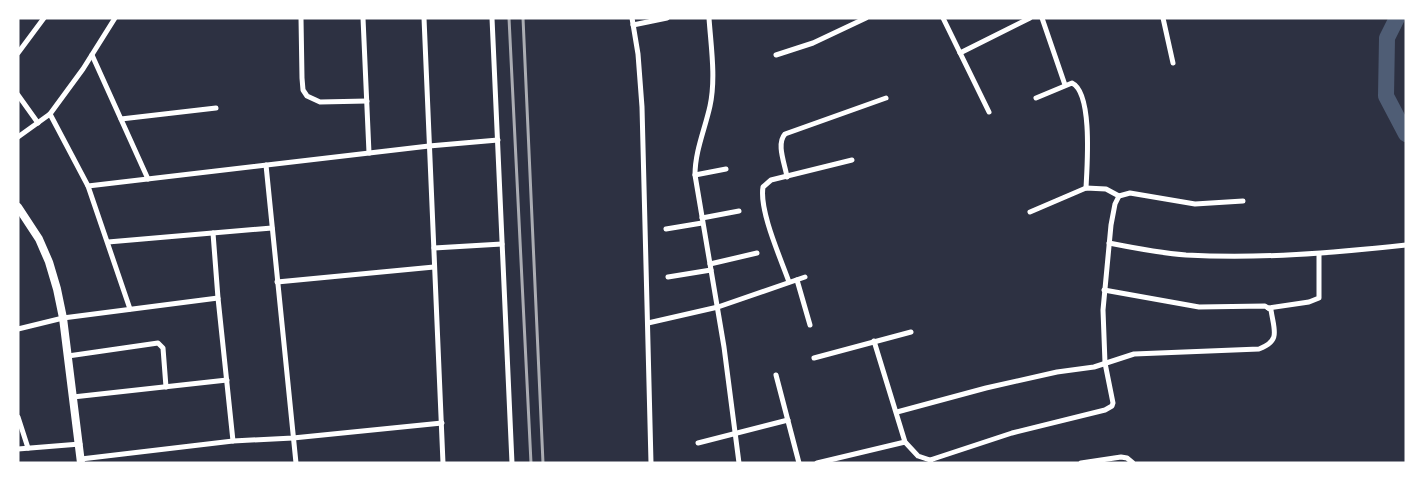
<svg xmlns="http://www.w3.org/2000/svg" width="1424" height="481" font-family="Montserrat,sans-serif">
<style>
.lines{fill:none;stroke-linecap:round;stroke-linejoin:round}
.river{stroke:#4f5d75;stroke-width:16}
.minor{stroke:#fff;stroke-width:5}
.primary{stroke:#fff;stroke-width:8}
.rail{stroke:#abadb3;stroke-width:3}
</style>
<rect width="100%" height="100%" fill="#2d3142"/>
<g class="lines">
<polyline class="river" points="1397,18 1387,38 1386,96 1406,134"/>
<g class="minor">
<polyline points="301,18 302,78 303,90 307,96 320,102 367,101"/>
<polyline points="363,18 369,153"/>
<polyline points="424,18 443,463"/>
<polyline points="492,18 512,463"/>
<polyline points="632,18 638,54 642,107 651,463"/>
<path d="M709,18c2,29 7,60 1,88 -5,23 -15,45 -15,69l29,172 15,116"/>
<polyline points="943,18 989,112"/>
<polyline points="1042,18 1065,85"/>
<polyline points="1163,18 1173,63"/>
<polyline points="633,25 667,18"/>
<polyline points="18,53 44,18"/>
<polyline points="960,53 1030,18"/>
<polyline points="92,55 148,179"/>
<polyline points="776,55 813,43 866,18"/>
<polyline points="18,95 38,123"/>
<path d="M1036,98l36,-15c21,10 15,84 14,105"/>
<polyline points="50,114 88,186 130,309"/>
<polyline points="121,119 216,108"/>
<polyline points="18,137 50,114 83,69 115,18"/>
<polyline points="266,165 296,463"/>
<polyline points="695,175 726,169"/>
<path d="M787,177c-2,-13 -11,-33 -2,-43l101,-36"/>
<polyline points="88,186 429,146 498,140"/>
<polyline points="1030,212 1086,188 1106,189 1119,196"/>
<polyline points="702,218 739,211"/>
<polyline points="666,229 702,223"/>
<polyline points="213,233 218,298 233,441"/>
<polyline points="108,242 272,228"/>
<path d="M1109,243c25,5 51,10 77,12 74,4 147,-2 220,-10"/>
<polyline points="434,248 502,244"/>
<polyline points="710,264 757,253"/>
<polyline points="668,277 711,270"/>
<polyline points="797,280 810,325"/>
<polyline points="277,282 434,267"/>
<path d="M789,282c-8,-23 -30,-71 -26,-95l8,-7 81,-20"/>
<polyline points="1268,308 1309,302 1319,298 1319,254"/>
<polyline points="648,323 718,307 805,277"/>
<polyline points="18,329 63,318 218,298"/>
<polyline points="874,341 905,442 918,456 930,460"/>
<polyline points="68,356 158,343 163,348 166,387"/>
<polyline points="814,358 911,332"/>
<polyline points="776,375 799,463"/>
<polyline points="73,397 227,380"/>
<path d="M897,412l89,-24 71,-16 37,-5 40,-13 125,-5c22,-8 15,-19 12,-39l-6,-4 -66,1 -95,-17"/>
<polyline points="18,417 28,448"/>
<polyline points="698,443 788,420"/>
<polyline points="18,449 80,444"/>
<polyline points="81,459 233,441 293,438 442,423"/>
<polyline points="817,463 905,442"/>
<polyline points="931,463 930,460 1012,433 1105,410 1112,406 1113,403 1105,363 1103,310 1111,225 1115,204 1119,196 1130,193 1195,204 1243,201"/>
<polyline points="1081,463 1121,457 1127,458 1133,463"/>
</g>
<polyline class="primary" points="18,207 39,239 49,262 57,289 63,318 81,463"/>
<g class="rail">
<polyline points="509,18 531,463"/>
<polyline points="523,18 543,463"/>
</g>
</g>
<rect width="1424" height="481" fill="none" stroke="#ffffff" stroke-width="39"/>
</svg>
